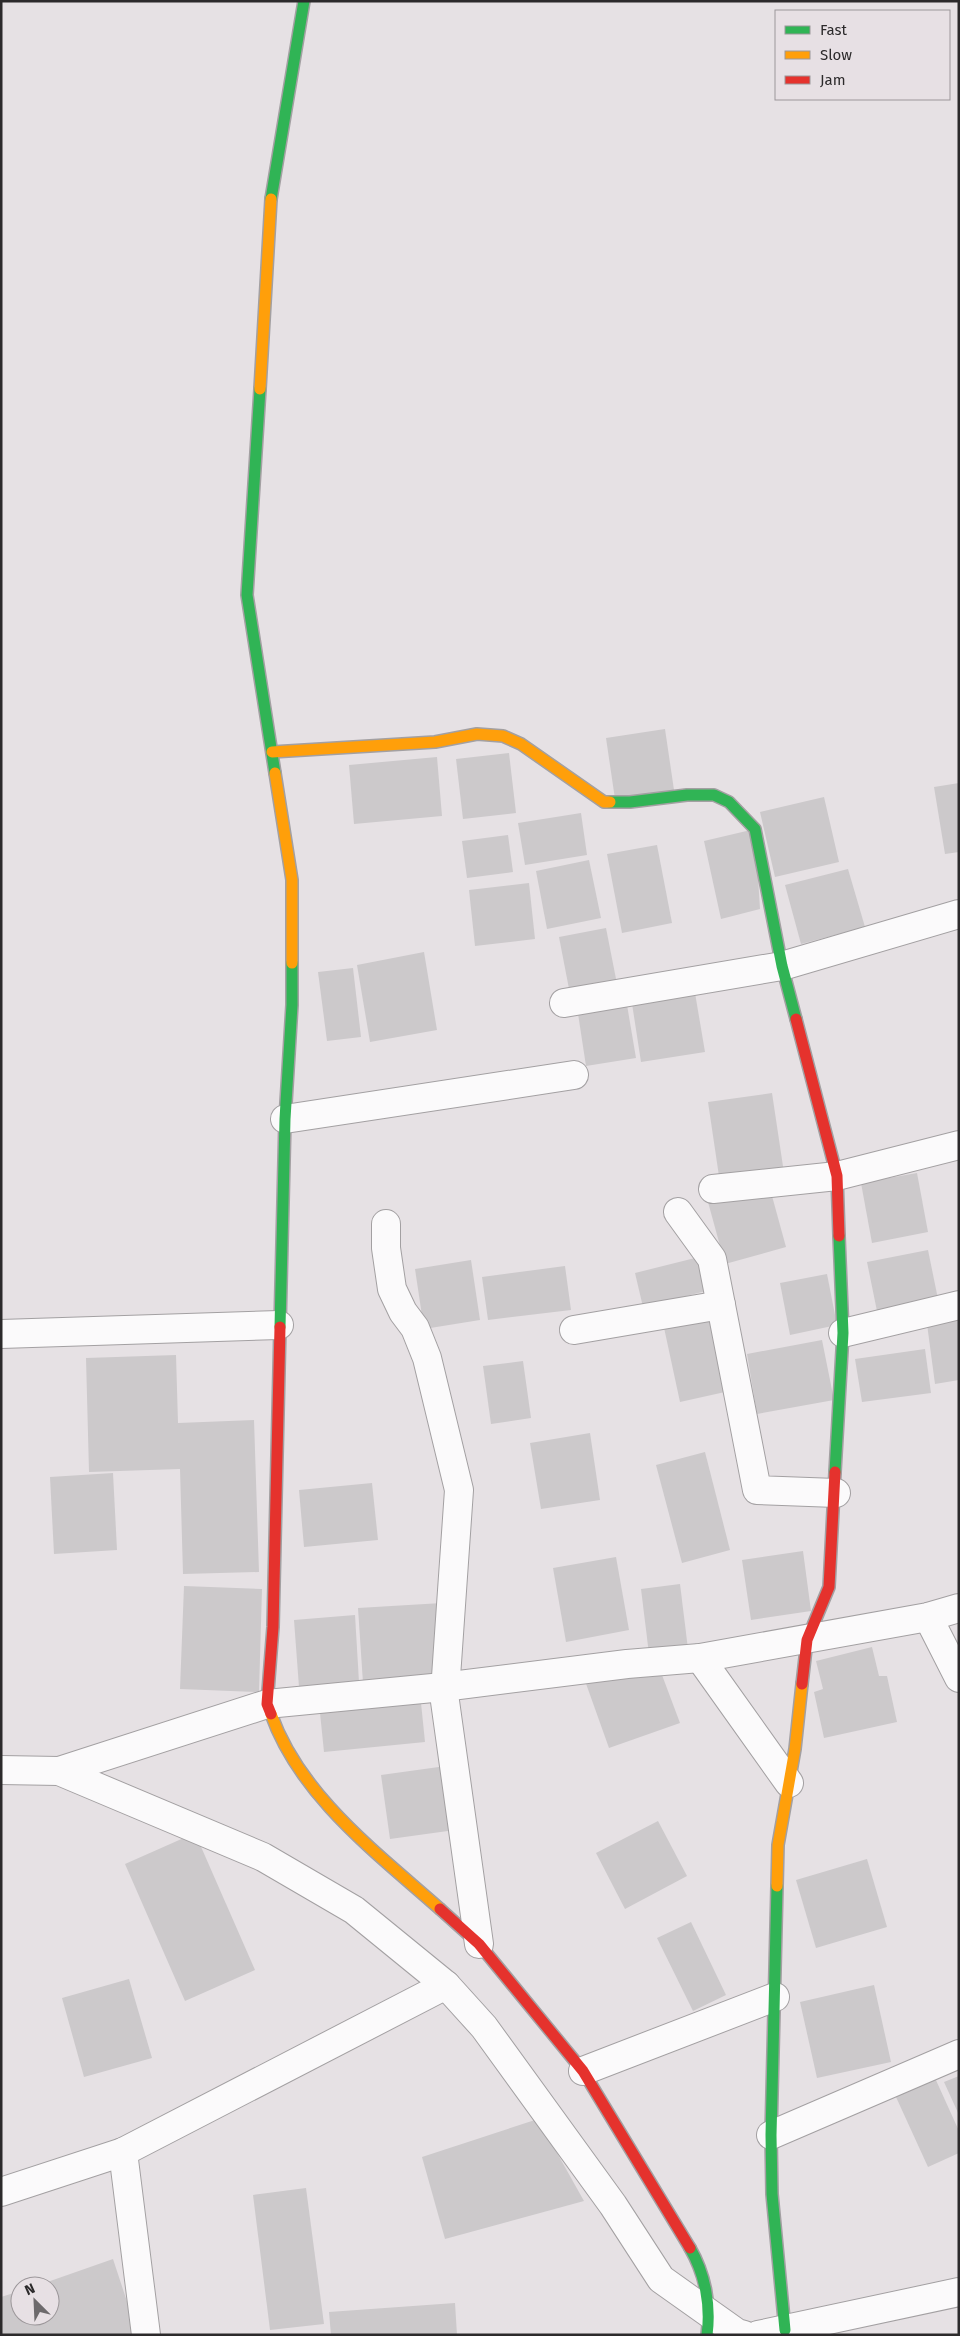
<svg xmlns="http://www.w3.org/2000/svg" width="960" height="2336" font-family="'Fira Sans',sans-serif">
<style>
.building{fill:#ccc9cb}
.lines{fill:none;stroke-linecap:round;stroke-linejoin:round}
.street-casing{stroke:#a3a0a2;stroke-width:30}
.fast-casing{stroke:#a3a0a2;stroke-width:14}
.slow-casing{stroke:#a3a0a2;stroke-width:14}
.jam-casing{stroke:#a3a0a2;stroke-width:14}
.street{stroke:#fbfafb;stroke-width:28}
.fast{stroke:#30b455;stroke-width:11}
.slow{stroke:#ff9f0a;stroke-width:11}
.jam{stroke:#e5322d;stroke-width:11}
</style>
<rect width="100%" height="100%" fill="#e6e1e4"/>
<g class="building">
<polygon points="665,729 674,790 615,799 606,738"/>
<polygon points="509,753 516,813 463,819 456,759"/>
<polygon points="437,757 442,816 354,824 349,765"/>
<polygon points="959,783 959,852 945,854 934,787"/>
<polygon points="824,797 839,862 775,877 760,812"/>
<polygon points="581,813 587,855 525,865 518,823"/>
<polygon points="755,829 760,909 721,919 704,841"/>
<polygon points="508,835 513,872 467,878 462,841"/>
<polygon points="657,845 672,923 622,933 607,854"/>
<polygon points="589,860 601,918 547,929 536,871"/>
<polygon points="848,869 865,927 801,944 785,885"/>
<polygon points="529,883 535,939 475,946 469,890"/>
<polygon points="606,928 617,984 570,994 559,937"/>
<polygon points="424,952 437,1030 370,1042 357,965"/>
<polygon points="353,968 361,1037 327,1041 318,972"/>
<polygon points="694,987 705,1052 641,1062 631,997"/>
<polygon points="626,999 636,1058 586,1066 577,1007"/>
<polygon points="772,1093 784,1173 720,1183 708,1102"/>
<polygon points="917,1173 928,1232 872,1243 861,1183"/>
<polygon points="769,1185 786,1247 725,1264 708,1202"/>
<polygon points="928,1250 938,1299 877,1311 867,1262"/>
<polygon points="699,1257 706,1291 643,1307 635,1273"/>
<polygon points="471,1260 480,1320 424,1329 415,1269"/>
<polygon points="565,1266 571,1310 488,1320 482,1277"/>
<polygon points="827,1274 837,1325 790,1335 780,1283"/>
<polygon points="717,1311 734,1390 680,1402 663,1323"/>
<polygon points="959,1319 959,1380 935,1384 927,1324"/>
<polygon points="822,1340 834,1400 757,1414 747,1354"/>
<polygon points="925,1349 931,1393 862,1402 855,1359"/>
<polygon points="176,1355 178,1423 254,1420 259,1572 183,1574 180,1469 89,1472 86,1358"/>
<polygon points="523,1361 531,1418 491,1424 483,1366"/>
<polygon points="590,1433 600,1500 541,1509 530,1443"/>
<polygon points="705,1452 730,1550 682,1563 656,1465"/>
<polygon points="113,1473 117,1550 54,1554 50,1477"/>
<polygon points="372,1483 378,1540 304,1547 299,1490"/>
<polygon points="803,1551 811,1611 751,1620 742,1560"/>
<polygon points="616,1557 629,1630 566,1642 553,1568"/>
<polygon points="680,1584 688,1649 649,1654 641,1589"/>
<polygon points="184,1586 262,1589 259,1692 180,1689"/>
<polygon points="442,1603 446,1677 363,1683 358,1608"/>
<polygon points="355,1615 359,1682 299,1687 294,1620"/>
<polygon points="872,1647 879,1676 887,1676 897,1722 824,1738 814,1692 823,1689 816,1661"/>
<polygon points="659,1667 680,1723 609,1748 584,1678"/>
<polygon points="420,1693 425,1742 324,1752 319,1703"/>
<polygon points="446,1766 455,1830 390,1839 381,1775"/>
<polygon points="658,1821 687,1876 625,1909 596,1853"/>
<polygon points="195,1833 255,1970 185,2001 125,1864"/>
<polygon points="867,1859 887,1927 816,1948 796,1880"/>
<polygon points="691,1922 726,1995 693,2011 657,1938"/>
<polygon points="129,1979 152,2058 84,2077 62,1998"/>
<polygon points="874,1985 891,2062 817,2078 800,2002"/>
<polygon points="959,2076 959,2115 944,2082"/>
<polygon points="935,2078 959,2131 959,2153 928,2167 896,2097"/>
<polygon points="538,2119 584,2201 445,2239 422,2157"/>
<polygon points="306,2188 324,2324 270,2330 253,2195"/>
<polygon points="113,2259 138,2335 1,2335 1,2297 20,2291 20,2316 50,2316 50,2286 36,2286"/>
<polygon points="455,2303 457,2335 331,2335 329,2312"/>
</g>
<g class="lines">
<defs>
<g id="street">
<polyline points="564,1003 782,966 959,914"/>
<polyline points="285,1119 574,1075"/>
<polyline points="713,1189 837,1176 959,1145"/>
<polyline points="678,1212 712,1259 757,1490 836,1493"/>
<polyline points="386,1224 386,1248 392,1289 403,1312 415,1328 427,1358 459,1490 446,1677 443,1687 479,1944"/>
<polyline points="574,1330 721,1305"/>
<polyline points="843,1333 959,1305"/>
<polyline points="1,1334 279,1325"/>
<polyline points="928,1617 959,1678"/>
<polyline points="700,1658 789,1783"/>
<polyline points="1,1770 59,1771 263,1857 354,1910 446,1985 484,2027 613,2205 661,2279 737,2333 744,2335"/>
<polyline points="59,1771 267,1704 443,1687 627,1664 700,1658 928,1617 959,1608"/>
<polyline points="583,2071 775,1997"/>
<polyline points="771,2135 959,2054"/>
<polyline points="123,2152 146,2335"/>
<polyline points="1,2192 123,2152 446,1985"/>
<polyline points="758,2335 959,2292"/>
</g>
<g id="fast">
<polyline points="271,199 304,1"/>
<polyline points="260,389 247,595 275,773"/>
<polyline points="610,802 630,802 687,795 714,795 729,802 755,829 782,966 796,1019"/>
<polyline points="280,1327 285,1119 292,1005 292,963"/>
<polyline points="835,1472 843,1333 839,1236"/>
<polyline points="777,1886 771,2135 772,2194 785,2330"/>
<path d="M690,2248c15,26 21,57 17,87"/>
</g>
<g id="slow">
<polyline points="260,389 271,199"/>
<polyline points="272,752 435,742 477,734 503,736 521,744 604,802 610,802"/>
<polyline points="275,773 292,880 292,963"/>
<path d="M271,1714c29,82 106,139 169,195"/>
<polyline points="777,1886 778,1845 795,1749 802,1684"/>
</g>
<g id="jam">
<polyline points="796,1019 837,1176 839,1236"/>
<polyline points="802,1684 807,1640 829,1587 835,1472"/>
<polyline points="271,1714 267,1704 273,1627 280,1327"/>
<polyline points="440,1909 479,1944 583,2071 690,2248"/>
</g>
</defs>
<use href="#street" class="street-casing"/>
<use href="#fast" class="fast-casing"/>
<use href="#slow" class="slow-casing"/>
<use href="#jam" class="jam-casing"/>
<use href="#street" class="street"/>
<use href="#fast" class="fast"/>
<use href="#slow" class="slow"/>
<use href="#jam" class="jam"/>
</g>
<rect width="960" height="2336" fill="none" stroke="#2c2a2b" stroke-width="5"/>
<rect x="775" y="10" width="175" height="90" fill="#e7e0e4" stroke="#9c979a"/>
<rect x="785" y="26" width="25" height="8" fill="#30b455" stroke="#9c979a"/>
<text x="820" y="35" font-size="15" fill="#2c2a2b">Fast</text>
<rect x="785" y="51" width="25" height="8" fill="#ff9f0a" stroke="#9c979a"/>
<text x="820" y="60" font-size="15" fill="#2c2a2b">Slow</text>
<rect x="785" y="76" width="25" height="8" fill="#e5322d" stroke="#9c979a"/>
<text x="820" y="85" font-size="15" fill="#2c2a2b">Jam</text>
<g transform="translate(35 2301) rotate(336)"><circle r="24" fill="#e7e0e4" stroke="#9c979a"/>
<path d="M0-4L9 19L0 12L-9 19Z" fill="#6d6a6c"/>
<text y="-8" font-size="14" font-weight="bold" text-anchor="middle" fill="#2c2a2b">N</text>
</g>
</svg>
